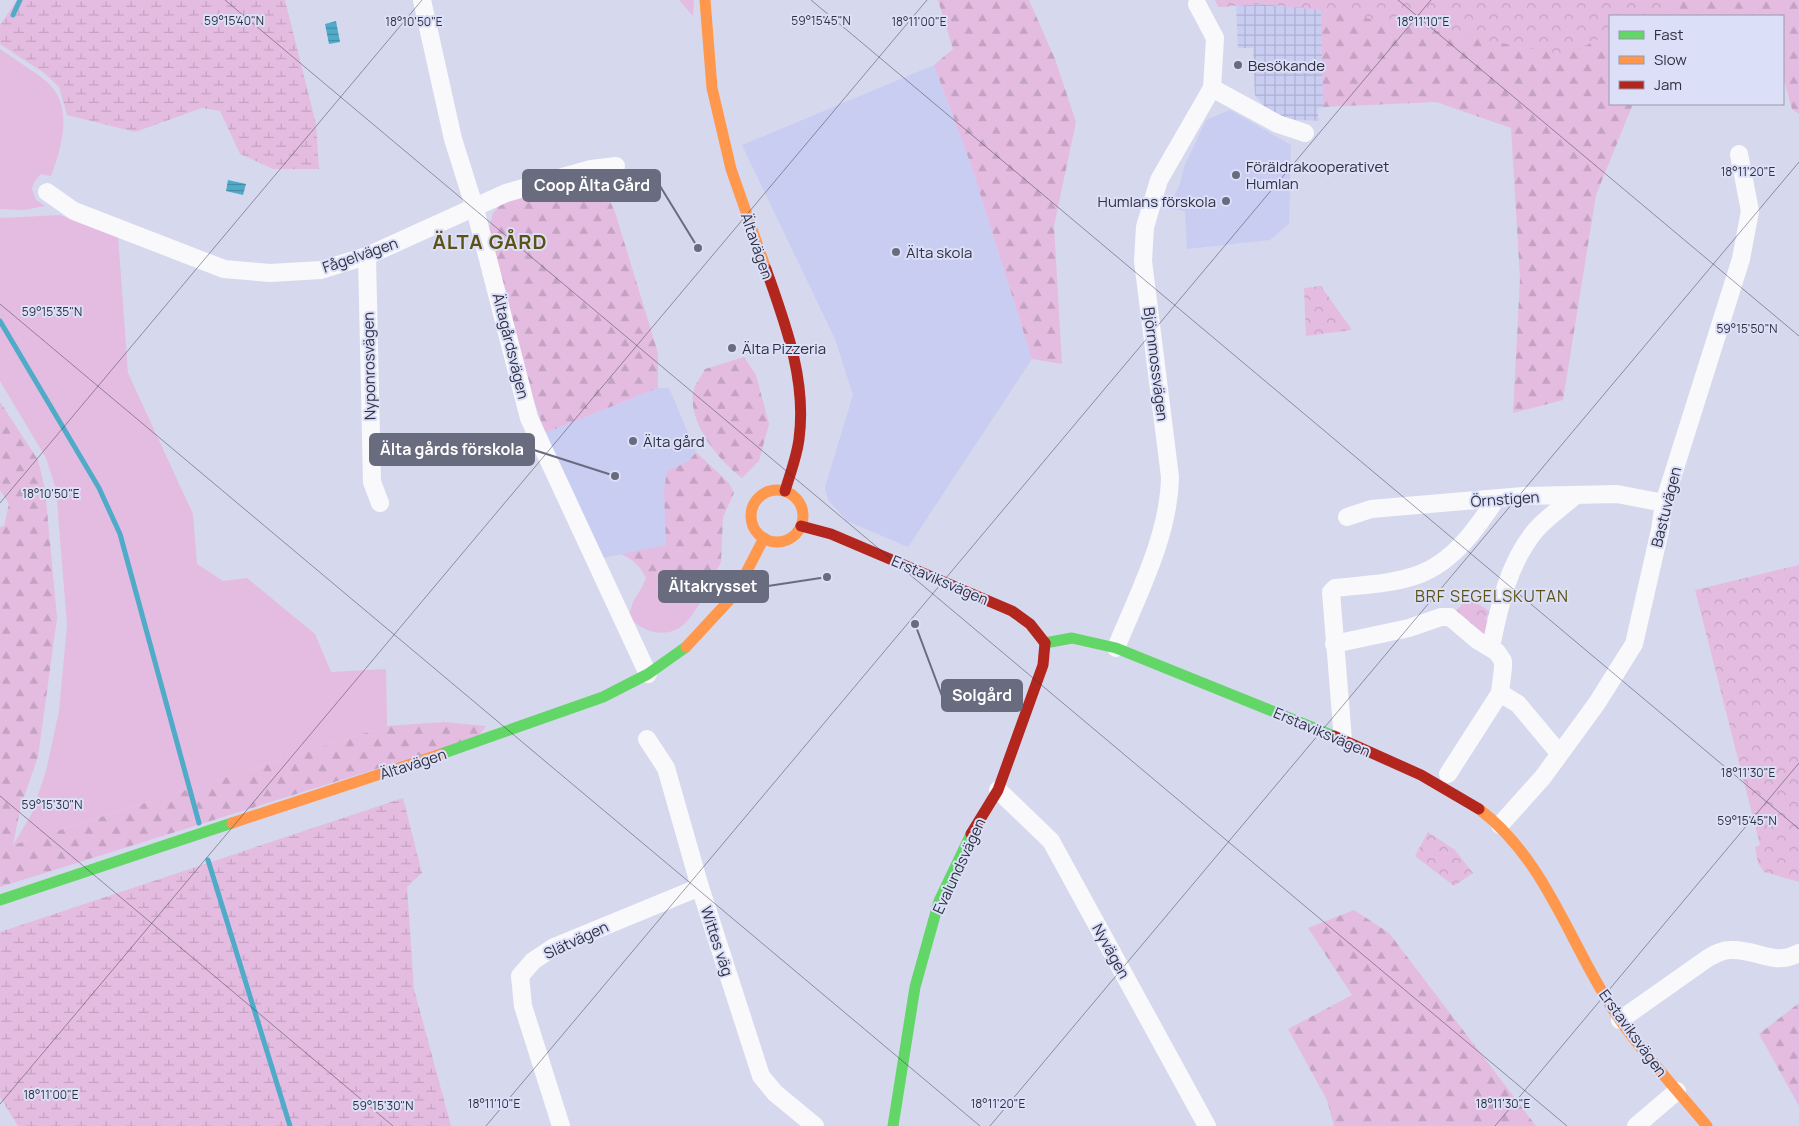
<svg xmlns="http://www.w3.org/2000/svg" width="1799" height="1126" font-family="Manrope,sans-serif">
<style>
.built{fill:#c9cdf1}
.industrial{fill:url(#industrial-grid)}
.grass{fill:#e4bce1}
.forest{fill:url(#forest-firs)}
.wetland{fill:url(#wetland-marsh)}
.park{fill:url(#park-crowns)}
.water{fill:url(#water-rules)}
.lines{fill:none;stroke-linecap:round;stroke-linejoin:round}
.stream{stroke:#4fabc8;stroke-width:5}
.street{stroke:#f9f9fc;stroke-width:18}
.fast{stroke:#63d668;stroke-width:11}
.slow{stroke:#ff974d;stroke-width:11}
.jam{stroke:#b3261e;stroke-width:11}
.ticks{fill:none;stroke:#2f3141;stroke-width:1;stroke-opacity:0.45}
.poi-dot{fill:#696b7e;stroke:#dcdff8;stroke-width:2}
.labels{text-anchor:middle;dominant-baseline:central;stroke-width:4;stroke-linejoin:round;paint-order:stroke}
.poi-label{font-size:15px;fill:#2f3141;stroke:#dcdff8;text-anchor:start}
.street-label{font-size:15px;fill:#2f3141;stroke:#dcdff8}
.neighbourhood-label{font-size:16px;letter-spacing:1px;fill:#5c5214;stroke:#dcdff8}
.district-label{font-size:20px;font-weight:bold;letter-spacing:1px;fill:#5c5214;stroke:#dcdff8}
.ticks-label{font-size:12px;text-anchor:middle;fill:#2f3141;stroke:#dcdff8;stroke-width:4;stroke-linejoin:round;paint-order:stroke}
.leader{fill:none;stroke:#696b7e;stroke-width:2}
.callout-dot{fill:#696b7e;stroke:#dcdff8;stroke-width:2}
.callout{fill:#696b7e;stroke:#696b7e;stroke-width:2}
.callout-label{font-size:16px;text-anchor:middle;font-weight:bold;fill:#fff}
</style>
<defs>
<pattern id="industrial-grid" width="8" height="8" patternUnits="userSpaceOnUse" patternTransform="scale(1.25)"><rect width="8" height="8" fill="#c9cdf1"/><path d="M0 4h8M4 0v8" fill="none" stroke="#adb0d0"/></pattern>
<pattern id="forest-firs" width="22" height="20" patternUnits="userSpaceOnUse" patternTransform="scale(1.25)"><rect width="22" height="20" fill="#e4bce1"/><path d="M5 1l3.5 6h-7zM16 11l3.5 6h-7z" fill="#c4a2c2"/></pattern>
<pattern id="wetland-marsh" width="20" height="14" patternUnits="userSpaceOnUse" patternTransform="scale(1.25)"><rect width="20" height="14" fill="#e4bce1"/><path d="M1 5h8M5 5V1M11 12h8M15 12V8" fill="none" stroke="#c4a2c2"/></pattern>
<pattern id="park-crowns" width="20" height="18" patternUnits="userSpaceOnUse" patternTransform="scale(1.25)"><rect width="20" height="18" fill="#e4bce1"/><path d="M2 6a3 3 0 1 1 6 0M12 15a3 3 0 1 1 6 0" fill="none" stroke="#c4a2c2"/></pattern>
<pattern id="water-rules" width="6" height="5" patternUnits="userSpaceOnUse" patternTransform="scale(1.25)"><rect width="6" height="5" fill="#4fabc8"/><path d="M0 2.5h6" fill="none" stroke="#428ca4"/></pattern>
</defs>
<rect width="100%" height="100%" fill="#d6d8ee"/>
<g class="built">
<polygon points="934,65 971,165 1032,359 908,547 847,521 828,500 825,487 853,395 835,339 742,145"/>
<polygon points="1230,110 1291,145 1289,224 1270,240 1187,249 1185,211 1168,208 1180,184 1184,167 1206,120"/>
<polygon points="658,388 669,388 696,452 664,491 667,545 602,558 545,433"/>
</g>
<polygon class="industrial" points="1262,4 1322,10 1323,107 1317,109 1319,121 1284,119 1270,113 1255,95 1253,48 1238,48 1236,6"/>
<g class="grass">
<polygon points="679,0 694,0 693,16"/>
<path d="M0,49c15,11 33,21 47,33 27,24 15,65 4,94l-10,-2 -7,8 -2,7 4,11 9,6 -21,4 -24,-1z"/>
<polygon points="60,215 118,236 128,373 193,514 197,564 223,581 247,578 315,634 331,672 386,669 387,726 13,845 32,813 46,771 59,711 67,625 56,489 46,458 0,381 0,218"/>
<path d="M642,587l60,13c-6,8 -11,19 -19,25 -15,14 -44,8 -54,-10l4,-13z"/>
</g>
<g class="forest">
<polygon points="938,0 1029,0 1055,59 1076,122 1054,226 1062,364 1032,359 971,165 934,65 953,49"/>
<polygon points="1215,0 1799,0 1799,114 1792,109 1783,77 1783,16 1610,16 1610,104 1633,104 1596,195 1563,400 1513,413 1520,279 1511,128 1436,102 1323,107 1321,10 1262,4 1219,7"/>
<polygon points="598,176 615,212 658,353 658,388 545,433 533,397 489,229 493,213 508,197"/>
<path d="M744,357l12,18 13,49 -10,37 -17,17c-23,-17 -53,-54 -49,-84 1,-9 8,-17 12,-25z"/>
<polygon points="0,402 38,460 45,489 57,618 38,757 21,805 13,845 387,726 444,722 486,726 478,737 0,887 0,527 4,526 9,504 0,490"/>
<path d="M696,452l33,31 5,10 -11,24 -2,45 -19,38 -60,-13 4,-9c-7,-13 -12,-18 -25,-24l45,-9 -2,-54 3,-20 22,-10z"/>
<polygon points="1354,910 1389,933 1536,1126 1334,1126 1327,1100 1288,1029 1352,995 1308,928"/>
<polygon points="1799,1003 1799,1106 1759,1034"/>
</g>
<g class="wetland">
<polygon points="17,0 285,0 316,124 319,169 273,169 240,154 220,111 202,108 135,132 67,115 59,87 44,73 0,44 0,25"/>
<polygon points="403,798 422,873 407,887 414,989 451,1126 18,1126 0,1097 0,932"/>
</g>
<g class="park">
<polygon points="1215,0 1685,0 1650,16 1610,16 1610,34 1566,55 1322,10 1262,4 1219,7"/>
<polygon points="1321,286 1352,330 1306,336 1304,288"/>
<polygon points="1799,565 1799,882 1764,872 1758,863 1755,847 1760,845 1695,590"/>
<polygon points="1469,597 1490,612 1485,619 1495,630 1491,647 1450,617"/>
<polygon points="1428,832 1455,850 1473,873 1454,886 1415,856"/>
</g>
<g class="water">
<polygon points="336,21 340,42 329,44 325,24"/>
<polygon points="228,180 246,184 243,195 226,191"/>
</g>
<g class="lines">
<g class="stream">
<polyline points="13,15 20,0"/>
<polyline points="0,321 99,488 120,534 199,823"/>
<polyline points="208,860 290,1126"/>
</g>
<g class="street">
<polyline points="422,0 453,139 475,209 529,418 648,674"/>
<polyline points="1212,88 1278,124 1305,133"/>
<polyline points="47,192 74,211 224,269 270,273 321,270 367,256 506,193 591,169 616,166"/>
<polyline points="367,256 372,482 380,503"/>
<polyline points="1347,517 1371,509 1523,496 1617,494 1664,503"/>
<polyline points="1334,644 1409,628 1441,617 1450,617 1477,640 1497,652 1503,661 1503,668 1500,693 1448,774"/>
<path d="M1491,647c8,-40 17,-83 44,-116 11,-13 27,-24 41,-36"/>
<path d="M1116,648c22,-54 53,-112 54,-171l-27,-216 2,-34 14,-47 53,-92 3,-50 -18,-34"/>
<polyline points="1500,693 1518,704 1559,753"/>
<polyline points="647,739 666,768 700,887 761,1076 775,1093 815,1126"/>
<path d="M1343,740l-12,-148 4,-4c28,-3 59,-4 85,-14 34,-13 57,-46 76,-75"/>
<polyline points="998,790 1051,841 1207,1126"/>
<polyline points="1500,825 1543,777 1597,703 1634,644 1660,530 1664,503 1741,259 1750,211 1739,154"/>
<path d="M1620,1020l88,-62c7,-4 14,-8 22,-8 26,-2 42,17 69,3"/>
<polyline points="561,1126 523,1006 520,976 533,961 554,947 700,887"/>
<polyline points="1636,1126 1677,1091"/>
</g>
<g class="fast">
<polyline points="1045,643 1072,638 1116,648 1334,736"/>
<polyline points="441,754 603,697 648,674 686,647"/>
<polyline points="0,900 232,823"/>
<polyline points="893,1126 915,987 939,901 971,834"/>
</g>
<g class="slow">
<polyline points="705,0 712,88 731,169 766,269"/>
<circle cx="777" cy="516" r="26"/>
<polyline points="686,647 735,594 764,538"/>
<path d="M1479,809c70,53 92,141 141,211 26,37 58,71 87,106"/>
<polyline points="232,823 441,754"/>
</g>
<g class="jam">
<path d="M766,269c19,54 41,111 33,170 -2,17 -9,35 -14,52"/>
<polyline points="801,526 831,534 1012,611 1030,624 1045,643"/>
<polyline points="1334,736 1421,775 1479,809"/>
<polyline points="971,834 998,790 1043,665 1045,643"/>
</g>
</g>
<path class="ticks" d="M225,0l1342,1126M811,0l988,829M1398,0l401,336M0,304l980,822M0,503l422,-503M0,796l393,330M0,1104l927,-1104M486,1126l945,-1126M990,1126l809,-964M1495,1126l304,-363"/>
<g class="poi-dot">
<circle cx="1238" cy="65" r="5"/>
<circle cx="1236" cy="175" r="5"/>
<circle cx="1226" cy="201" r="5"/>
<circle cx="896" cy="252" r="5"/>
<circle cx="732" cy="348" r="5"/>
<circle cx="633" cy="441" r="5"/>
</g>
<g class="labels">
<g class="poi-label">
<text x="1248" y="65">Besökande</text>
<text x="1246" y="166">Föräldrakooperativet<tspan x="1246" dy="17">Humlan</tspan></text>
<text x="1216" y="201" text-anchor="end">Humlans förskola</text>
<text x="906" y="252">Älta skola</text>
<text x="742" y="348">Älta Pizzeria</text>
<text x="643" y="441">Älta gård</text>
</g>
<g class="street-label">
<text transform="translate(757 246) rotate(71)">Ältavägen</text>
<text transform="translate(360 255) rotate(-19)">Fågelvägen</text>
<text transform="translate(511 346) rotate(76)">Ältagårdsvägen</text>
<text transform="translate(1156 364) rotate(83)">Björnmossvägen</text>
<text transform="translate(369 366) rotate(-91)">Nyponrosvägen</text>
<text transform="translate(1505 499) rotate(-4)">Örnstigen</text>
<text transform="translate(1666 507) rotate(-76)">Bastuvägen</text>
<text transform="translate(940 580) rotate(23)">Erstaviksvägen</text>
<text transform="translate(1322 732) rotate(23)">Erstaviksvägen</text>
<text transform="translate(413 764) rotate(-18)">Ältavägen</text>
<text transform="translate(959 866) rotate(-65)">Evalundsvägen</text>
<text transform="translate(576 940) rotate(-25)">Slätvägen</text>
<text transform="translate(717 941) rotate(72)">Wittes väg</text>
<text transform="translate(1111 951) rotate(61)">Nyvägen</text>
<text transform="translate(1633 1033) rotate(54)">Erstaviksvägen</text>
</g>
<g class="neighbourhood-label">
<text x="1492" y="596">BRF SEGELSKUTAN</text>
</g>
<g class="district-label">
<text x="490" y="241">ÄLTA GÅRD</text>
</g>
</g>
<g class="ticks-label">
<text x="234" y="25">59°15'40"N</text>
<text x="821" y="25">59°15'45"N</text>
<text x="414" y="26">18°10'50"E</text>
<text x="919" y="26">18°11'00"E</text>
<text x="1423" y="26">18°11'10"E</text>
<text x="1748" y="176">18°11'20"E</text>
<text x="52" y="316">59°15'35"N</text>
<text x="1747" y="333">59°15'50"N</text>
<text x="51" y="498">18°10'50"E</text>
<text x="1748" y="777">18°11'30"E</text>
<text x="52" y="809">59°15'30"N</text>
<text x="1747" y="825">59°15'45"N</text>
<text x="51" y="1099">18°11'00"E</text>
<text x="494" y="1108">18°11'10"E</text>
<text x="998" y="1108">18°11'20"E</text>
<text x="1503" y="1108">18°11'30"E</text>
<text x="383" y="1110">59°15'30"N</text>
</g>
<path class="leader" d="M698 248L660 186M615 476L534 450M827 577L768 586M915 624L942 696"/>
<g class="callout-dot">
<circle cx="698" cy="248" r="5"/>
<circle cx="615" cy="476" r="5"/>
<circle cx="827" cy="577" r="5"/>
<circle cx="915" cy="624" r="5"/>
</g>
<g class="callout">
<rect x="523" y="170" width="137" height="31" rx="5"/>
<rect x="370" y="434" width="164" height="31" rx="5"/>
<rect x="659" y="571" width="109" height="31" rx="5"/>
<rect x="942" y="680" width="80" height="31" rx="5"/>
</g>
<g class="callout-label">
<text x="592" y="191">Coop Älta Gård</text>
<text x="452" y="455">Älta gårds förskola</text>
<text x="713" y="592">Ältakrysset</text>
<text x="982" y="701">Solgård</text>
</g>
<rect x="1609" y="15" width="175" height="90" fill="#dcdff8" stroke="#9799af"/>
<rect x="1619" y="31" width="25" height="8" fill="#63d668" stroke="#9799af"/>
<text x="1654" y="40" font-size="15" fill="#2f3141">Fast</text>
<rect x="1619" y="56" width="25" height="8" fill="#ff974d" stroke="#9799af"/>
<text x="1654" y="65" font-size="15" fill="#2f3141">Slow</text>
<rect x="1619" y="81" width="25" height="8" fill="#b3261e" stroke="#9799af"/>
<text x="1654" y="90" font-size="15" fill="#2f3141">Jam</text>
</svg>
